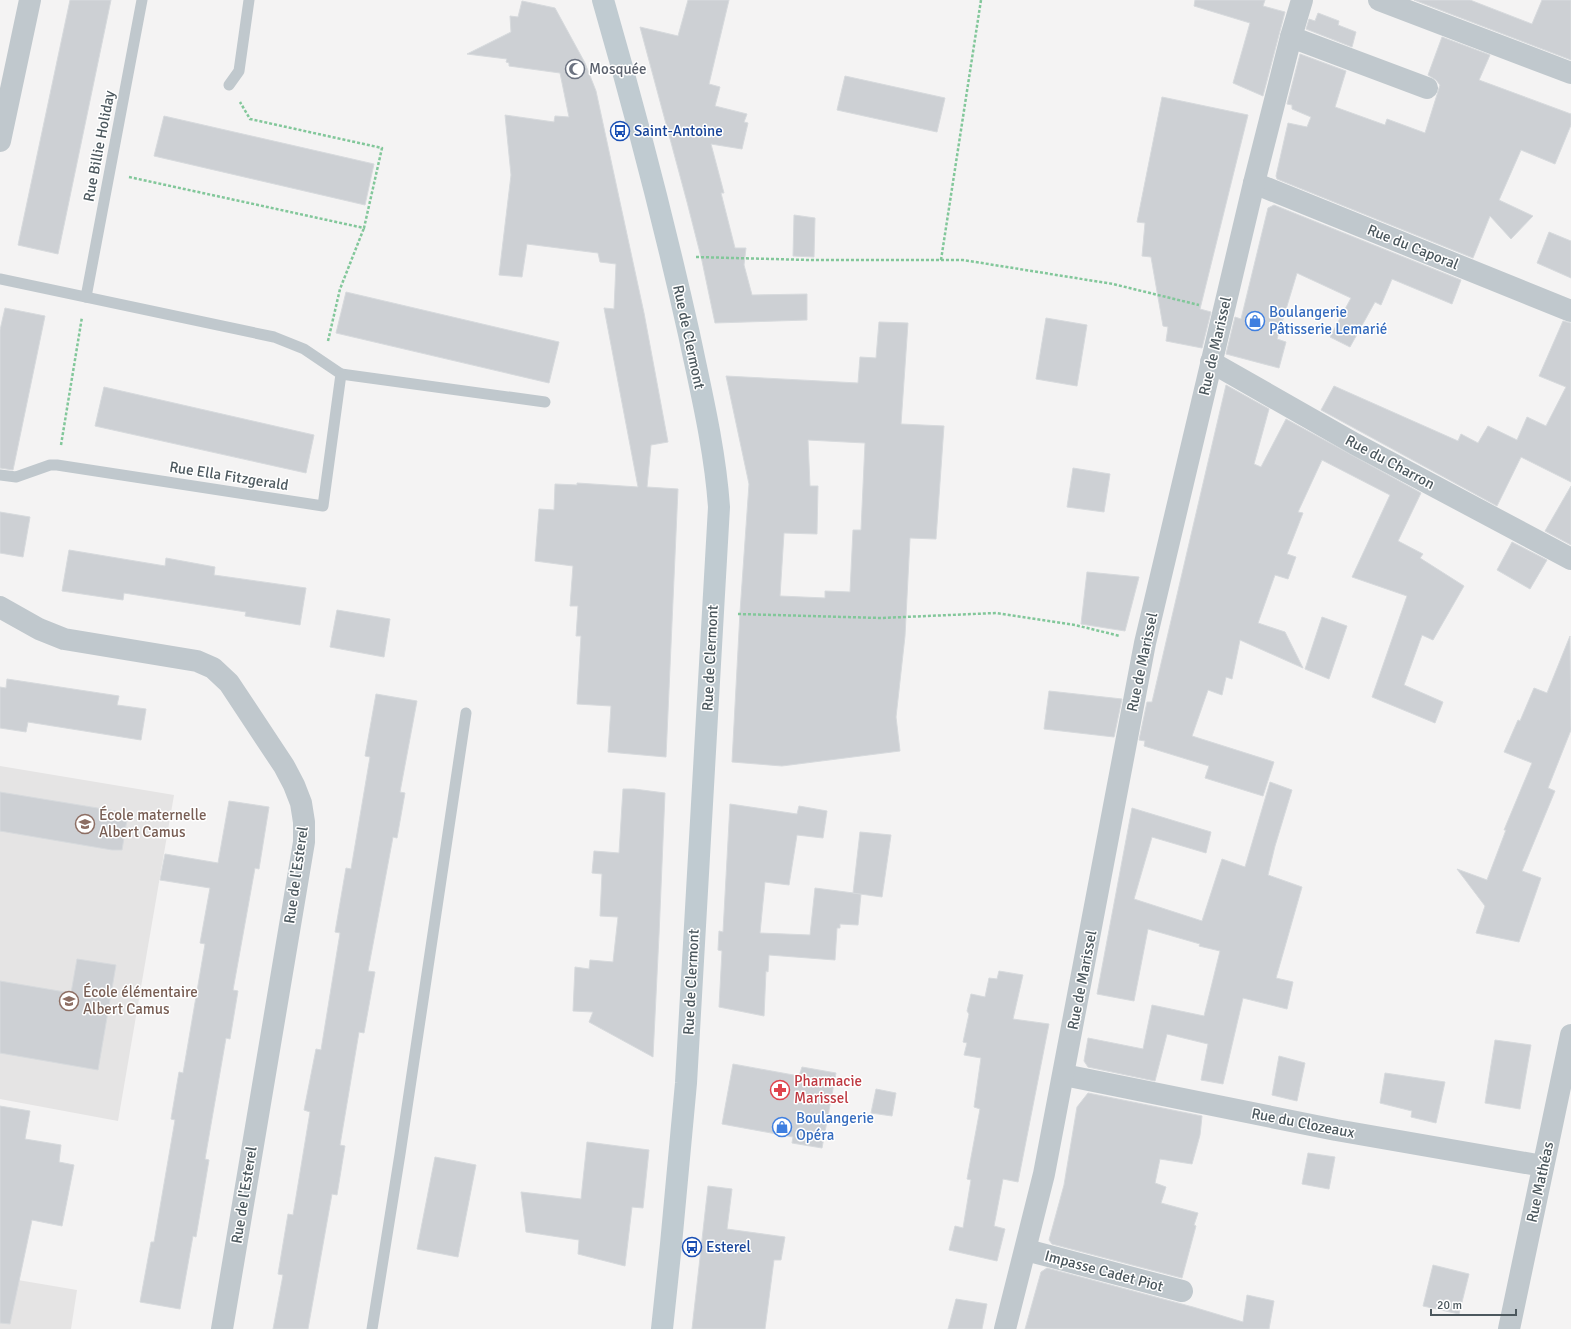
<svg xmlns="http://www.w3.org/2000/svg" width="1571" height="1329" font-family="Signika,sans-serif">
<style>
.education{fill:#e5e4e4}
.building{fill:#cdd0d4;stroke:#d7dadd;fill-rule:evenodd}
.lines{fill:none;stroke-linecap:round;stroke-linejoin:round}
.path{stroke:#82c79a;stroke-width:2.5;stroke-dasharray:3 2;stroke-linecap:butt}
.service{stroke:#c0c8cd;stroke-width:11}
.minor{stroke:#c0c8cd;stroke-width:22}
.secondary{stroke:#c0cbd1;stroke-width:22}
.labels{text-anchor:middle;dominant-baseline:central;stroke-width:3;stroke-linejoin:round;paint-order:stroke}
.worship-label{font-size:15px;fill:#5b616d;stroke:#fff;text-anchor:start}
.transit-label{font-size:15px;fill:#164399;stroke:#fff;text-anchor:start}
.street-label{font-size:15px;fill:#4c585e;stroke:#fff}
.shop-label{font-size:15px;fill:#366cbe;stroke:#fff;text-anchor:start}
.education-label{font-size:15px;fill:#785e54;stroke:#fff;text-anchor:start}
.health-label{font-size:15px;fill:#be3a42;stroke:#fff;text-anchor:start}
</style>
<rect width="100%" height="100%" fill="#f4f3f3"/>
<g class="education">
<polygon points="0,766 174,795 118,1121 0,1099"/>
<polygon points="0,1277 77,1290 71,1329 0,1329"/>
</g>
<g class="building">
<polygon points="70,0 111,0 58,254 18,245"/>
<polygon points="688,0 729,0 709,84 720,87 715,106 747,114 744,122 748,123 742,149 711,144 724,193 721,193 735,248 746,248 744,265 752,295 807,294 807,320 715,323 702,261 687,202 640,27 678,36"/>
<polygon points="1195,0 1265,0 1263,6 1285,12 1263,96 1233,83 1250,23 1194,6"/>
<polygon points="1414,0 1470,0 1532,24 1542,0 1571,0 1571,60"/>
<polygon points="522,1 555,8 585,63 596,91 644,313 668,442 651,445 647,487 678,489 666,757 608,752 611,706 577,704 581,636 576,636 578,606 570,606 573,566 535,561 539,509 554,510 555,484 577,485 577,483 638,487 604,308 614,309 616,264 600,262 598,253 527,244 522,277 499,275 511,175 505,115 554,122 555,116 569,117 560,73 509,66 509,63 506,62 507,59 467,54 511,32 510,16 518,17"/>
<polygon points="1318,13 1339,21 1338,25 1356,32 1352,47 1306,29 1309,19 1315,21"/>
<polygon points="1442,37 1490,55 1479,80 1571,114 1571,125 1555,164 1521,150 1499,200 1533,216 1511,239 1490,216 1473,258 1277,179 1276,176 1288,123 1307,127 1311,117 1292,109 1292,105 1287,104 1300,54 1346,71 1335,107 1385,125 1387,119 1425,133 1440,85 1436,80 1428,75"/>
<polygon points="845,76 945,98 937,132 837,110"/>
<polygon points="1162,97 1248,115 1200,309 1211,312 1202,348 1166,341 1168,327 1163,326 1151,257 1142,256 1145,223 1137,222"/>
<polygon points="164,116 374,164 365,205 154,156"/>
<polygon points="1274,205 1461,280 1452,304 1392,279 1381,305 1375,302 1350,347 1330,337 1351,298 1297,273 1277,339 1286,342 1279,368 1226,354 1235,317 1241,319 1268,208"/>
<polygon points="794,215 815,218 814,257 793,256"/>
<polygon points="1549,232 1571,241 1571,278 1537,263"/>
<polygon points="346,292 559,342 549,383 336,333"/>
<polygon points="5,308 45,316 13,470 0,468 0,330"/>
<polygon points="1046,318 1087,325 1077,386 1036,379"/>
<polygon points="1563,321 1571,323 1571,482 1521,457 1497,506 1321,410 1334,386 1458,441 1461,434 1478,443 1488,426 1517,440 1527,417 1546,426 1566,387 1539,376"/>
<path d="M879,322l29,1 -7,101 43,2 -8,113 -26,-1 -5,98 -9,81 4,34 -118,15 -50,-4 8,-150 9,-128 -23,-108 132,7 2,-26 16,1zM808,440l57,3 -4,87h-8l-3,62 -25,-1v7l-45,-2 4,-63 33,1 1,-48h-8z"/>
<polygon points="1226,385 1269,409 1254,464 1261,467 1286,419 1421,493 1398,541 1423,554 1420,558 1464,586 1433,640 1422,635 1404,685 1443,702 1435,723 1372,697 1407,596 1352,577 1390,495 1322,460 1298,512 1303,513 1287,554 1296,557 1288,579 1275,575 1258,623 1285,632 1303,668 1240,640 1232,679 1226,677 1222,695 1208,690 1192,736 1274,762 1263,796 1205,778 1209,766 1144,746 1145,741 1139,740 1147,702 1152,702"/>
<polygon points="104,387 314,435 306,473 95,426"/>
<polygon points="1073,468 1110,474 1104,512 1067,507"/>
<polygon points="1571,486 1571,545 1545,531"/>
<polygon points="0,512 30,517 23,557 0,553"/>
<polygon points="1512,542 1547,560 1530,589 1497,570"/>
<polygon points="69,550 165,566 166,558 215,567 214,575 306,588 300,625 245,616 246,612 124,593 123,600 62,591"/>
<polygon points="1087,572 1139,577 1125,631 1081,624"/>
<polygon points="337,610 390,619 384,657 330,647"/>
<polygon points="1322,617 1347,626 1329,679 1305,669"/>
<polygon points="1570,636 1571,730 1548,788 1555,791 1522,871 1541,878 1519,942 1476,933 1485,906 1457,869 1487,880 1506,830 1504,830 1532,763 1504,752 1518,720 1520,721 1534,688 1547,693"/>
<polygon points="7,679 119,696 117,705 146,709 141,740 28,722 26,732 0,728 0,687 6,688"/>
<polygon points="1049,691 1122,699 1114,737 1044,729"/>
<polygon points="376,694 417,701 400,792 405,793 397,838 393,837 368,971 375,972 364,1033 359,1032 340,1145 345,1146 337,1195 332,1194 308,1329 273,1329 283,1275 278,1274 288,1214 293,1215 310,1112 304,1110 316,1049 321,1050 340,933 335,932 346,868 351,869 370,757 365,756"/>
<polygon points="1270,782 1292,790 1275,846 1268,875 1302,887 1276,978 1293,982 1287,1009 1243,998 1223,1084 1201,1080 1208,1044 1167,1034 1155,1081 1088,1067 1084,1061 1088,1038 1143,1049 1152,1005 1204,1016 1220,951 1199,946 1200,944 1148,929 1134,1001 1097,994 1132,808 1211,832 1206,853 1152,837 1134,899 1202,921 1222,859 1245,867"/>
<polygon points="623,789 634,789 665,793 659,935 653,1057 589,1022 593,1012 573,1011 575,967 589,969 590,960 613,962 618,917 600,916 602,874 592,873 594,851 619,853"/>
<polygon points="0,792 128,813 122,850 112,850 0,831"/>
<polygon points="229,801 269,807 259,869 255,868 233,990 238,991 230,1039 226,1038 205,1159 209,1160 196,1237 193,1236 180,1309 140,1302 151,1242 154,1242 175,1120 171,1119 179,1072 183,1073 205,944 200,943 210,888 160,880 165,854 218,863"/>
<polygon points="730,804 797,814 799,806 827,811 823,838 797,835 789,885 765,882 760,933 810,935 815,888 861,894 858,925 840,924 840,928 837,928 835,960 769,955 768,972 766,971 764,1016 719,1007 722,951 718,950 719,931 723,932"/>
<polygon points="860,832 891,835 882,897 853,893"/>
<polygon points="77,959 116,965 98,1070 0,1053 0,981 71,993"/>
<polygon points="999,971 1023,975 1013,1019 1049,1024 1018,1182 1003,1179 994,1226 1005,1229 997,1261 949,1250 955,1226 963,1228 971,1180 967,1179 980,1109 974,1107 981,1058 964,1055 967,1043 963,1042 969,1014 967,1011 971,994 985,997 989,978 997,979"/>
<polygon points="1495,1040 1531,1045 1520,1109 1485,1103"/>
<polygon points="1279,1056 1305,1063 1297,1101 1272,1095"/>
<polygon points="733,1064 799,1076 802,1067 836,1073 822,1148 792,1143 793,1137 722,1124"/>
<polygon points="1385,1073 1445,1082 1436,1123 1411,1117 1412,1111 1380,1103"/>
<polygon points="876,1089 896,1093 892,1116 871,1113"/>
<polygon points="1088,1093 1202,1116 1200,1135 1192,1164 1160,1159 1155,1183 1166,1187 1161,1203 1198,1213 1194,1225 1196,1226 1182,1278 1052,1244 1049,1240 1064,1185 1077,1107"/>
<polygon points="0,1106 30,1111 25,1139 61,1145 59,1162 74,1165 62,1226 32,1220 10,1324 0,1323"/>
<polygon points="587,1142 649,1150 643,1208 632,1207 625,1266 578,1254 579,1240 526,1232 521,1192 581,1199"/>
<polygon points="1308,1153 1335,1157 1329,1189 1302,1184"/>
<polygon points="435,1157 476,1165 458,1257 417,1249"/>
<polygon points="708,1186 732,1189 727,1229 785,1237 781,1260 774,1260 765,1329 692,1329"/>
<polygon points="1433,1265 1469,1274 1459,1314 1423,1306"/>
<polygon points="1047,1268 1193,1307 1243,1322 1247,1295 1274,1301 1269,1329 1025,1329 1041,1272"/>
<polygon points="956,1299 987,1304 982,1329 948,1329"/>
</g>
<g class="lines">
<g class="path">
<polyline points="129,177 364,228 382,148 250,119 240,102"/>
<polyline points="696,257 809,260 963,260 1113,284 1199,305"/>
<polyline points="941,260 981,0"/>
<polyline points="328,341 340,289 364,228"/>
<polyline points="61,445 82,317"/>
<polyline points="738,614 881,618 996,613 1075,625 1120,636"/>
</g>
<g class="service">
<polyline points="229,85 239,71 249,0"/>
<polyline points="0,279 274,337 304,349 341,374 323,506 57,465 50,465 16,477 0,475"/>
<polyline points="86,297 142,0"/>
<polyline points="341,374 545,402"/>
<polyline points="372,1329 400,1154 466,713"/>
</g>
<g class="minor">
<polyline points="1379,0 1571,73"/>
<polyline points="1291,37 1427,88"/>
<polyline points="0,141 30,0"/>
<polyline points="1254,183 1571,311"/>
<polyline points="1211,362 1355,444 1571,559"/>
<polyline points="0,607 39,629 64,639 197,661 213,668 229,683 284,766 294,785 301,803 304,822 304,842 222,1329"/>
<polyline points="1064,1075 1336,1130 1543,1166"/>
<polyline points="1026,1250 1182,1291"/>
<polyline points="1005,1329 1044,1174 1145,643 1254,183 1291,37 1302,0"/>
<polyline points="1509,1329 1571,1035"/>
</g>
<path class="secondary" d="M603,0c32,111 61,222 86,334 12,57 26,115 30,173l-33,576 -15,161 -9,85"/>
</g>
<defs>
<symbol id="mosque-ring" viewBox="-11 -11 22 22"><circle r="9.5" fill="#fff" stroke="#6b7280" stroke-width="1.5"/><path d="M3.5-4.9A6 6 0 1 0 3.5 4.9A5 5 0 1 1 3.5-4.9Z" fill="#6b7280"/></symbol>
<symbol id="bus-ring" viewBox="-11 -11 22 22"><circle r="9.5" fill="#fff" stroke="#1a4fb4" stroke-width="1.5"/><path d="M-5-6H5V4H4V6H2V4H-2V6H-4V4H-5ZM-3.5-4V0h7V-4ZM-3.5 1.2v1.5H-2V1.2ZM2 1.2v1.5H3.5V1.2Z" fill="#1a4fb4"/></symbol>
<symbol id="shop-ring" viewBox="-11 -11 22 22"><circle r="9.5" fill="#fff" stroke="#3f7fe0" stroke-width="1.5"/><path d="M-5-2.5h2.3a2.7 3.5 0 0 1 5.4 0H5L5.5 6h-11ZM-1.5-2.5h3a1.5 2.3 0 0 0-3 0Z" fill="#3f7fe0"/></symbol>
<symbol id="school-ring" viewBox="-11 -11 22 22"><circle r="9.5" fill="#fff" stroke="#8d6e63" stroke-width="1.5"/><path d="M0-5L7-2L0 1L-7-2ZM-4 1L0 2.5L4 1V4Q0 6-4 4Z" fill="#8d6e63"/></symbol>
<symbol id="pharmacy-ring" viewBox="-11 -11 22 22"><circle r="9.5" fill="#fff" stroke="#e0444e" stroke-width="1.5"/><path d="M-2-6h4v4h4v4h-4v4h-4v-4h-4v-4h4Z" fill="#e0444e"/></symbol>
</defs>
<g fill-rule="evenodd">
<use href="#mosque-ring" x="564" y="58" width="22" height="22"/>
<use href="#bus-ring" x="609" y="120" width="22" height="22"/>
<use href="#shop-ring" x="1244" y="310" width="22" height="22"/>
<use href="#school-ring" x="74" y="813" width="22" height="22"/>
<use href="#school-ring" x="58" y="990" width="22" height="22"/>
<use href="#pharmacy-ring" x="769" y="1079" width="22" height="22"/>
<use href="#shop-ring" x="771" y="1116" width="22" height="22"/>
<use href="#bus-ring" x="681" y="1236" width="22" height="22"/>
</g>
<g class="labels">
<g class="worship-label">
<text x="589" y="69">Mosquée</text>
</g>
<g class="transit-label">
<text x="634" y="131">Saint-Antoine</text>
<text x="706" y="1247">Esterel</text>
</g>
<g class="street-label">
<text transform="translate(99 146) rotate(-79)">Rue Billie Holiday</text>
<text transform="translate(1413 247) rotate(22)">Rue du Caporal</text>
<text transform="translate(689 337) rotate(78)">Rue de Clermont</text>
<text transform="translate(1215 346) rotate(-77)">Rue de Marissel</text>
<text transform="translate(1390 462) rotate(28)">Rue du Charron</text>
<text transform="translate(229 476) rotate(9)">Rue Ella Fitzgerald</text>
<text transform="translate(710 658) rotate(-87)">Rue de Clermont</text>
<text transform="translate(1142 662) rotate(-78)">Rue de Marissel</text>
<text transform="translate(296 875) rotate(-82)">Rue de l'Esterel</text>
<text transform="translate(1082 980) rotate(-79)">Rue de Marissel</text>
<text transform="translate(691 982) rotate(-87)">Rue de Clermont</text>
<text transform="translate(1303 1123) rotate(11)">Rue du Clozeaux</text>
<text transform="translate(1540 1182) rotate(-78)">Rue Mathéas</text>
<text transform="translate(244 1195) rotate(-81)">Rue de l'Esterel</text>
<text transform="translate(1104 1271) rotate(15)">Impasse Cadet Piot</text>
</g>
<g class="shop-label">
<text x="1269" y="312">Boulangerie<tspan x="1269" dy="17">Pâtisserie Lemarié</tspan></text>
<text x="796" y="1118">Boulangerie<tspan x="796" dy="17">Opéra</tspan></text>
</g>
<g class="education-label">
<text x="99" y="815">École maternelle<tspan x="99" dy="17">Albert Camus</tspan></text>
<text x="83" y="992">École élémentaire<tspan x="83" dy="17">Albert Camus</tspan></text>
</g>
<g class="health-label">
<text x="794" y="1081">Pharmacie<tspan x="794" dy="17">Marissel</tspan></text>
</g>
</g>
<path d="M1431 1309v6h85v-6" fill="none" stroke="#4c585e" stroke-width="2"/>
<text x="1437" y="1309" font-size="12" fill="#4c585e" stroke="#ffffff" stroke-width="3" paint-order="stroke">20 m</text>
</svg>
